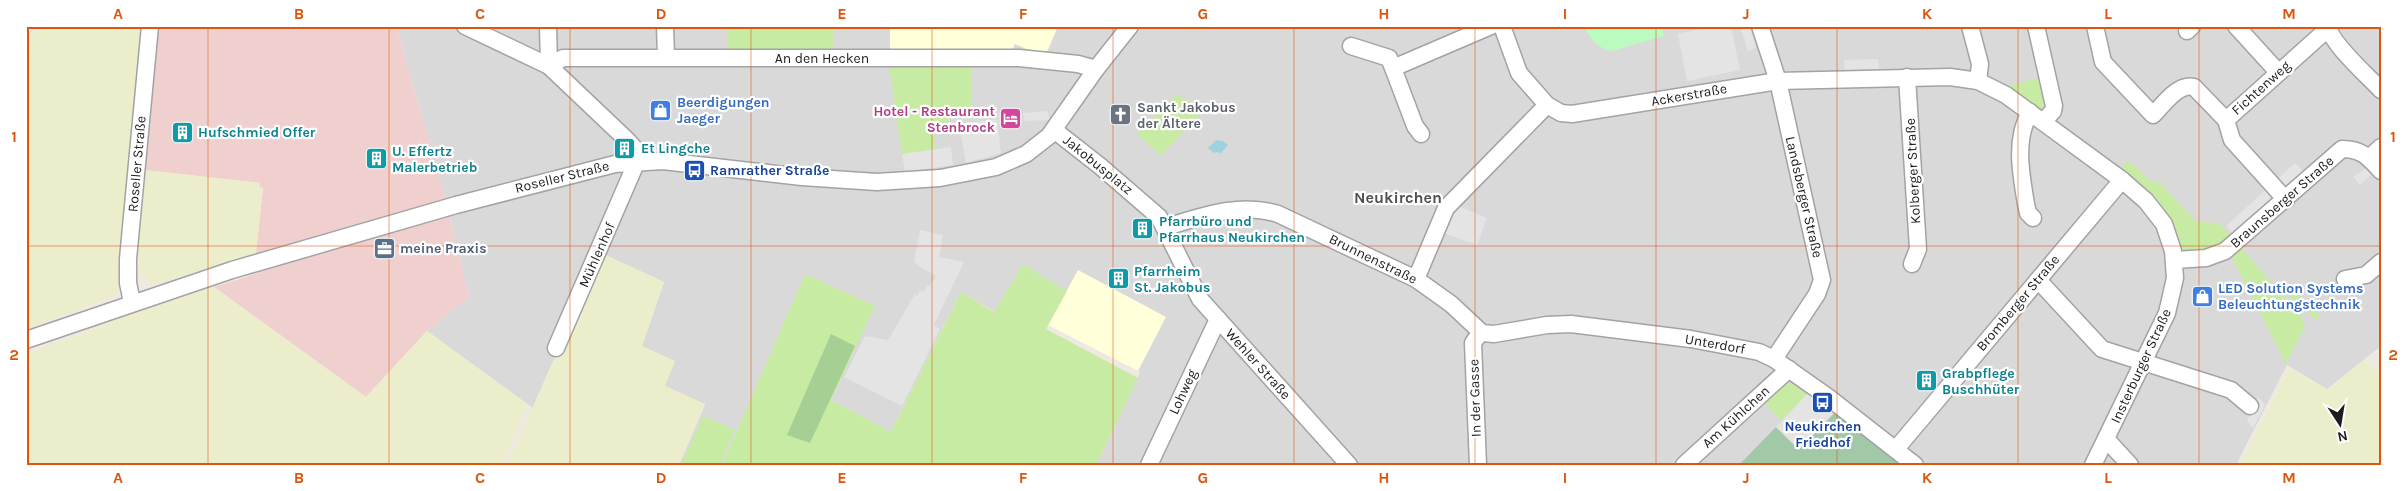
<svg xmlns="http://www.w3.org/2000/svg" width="2407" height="491" font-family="Karla,sans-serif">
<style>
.residential{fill:#dad9d9}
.commercial{fill:#f0d0cf}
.education{fill:#ffffd9}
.farmland{fill:#eceecb}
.grass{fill:#c8eba4}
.forest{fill:#a6cf94}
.cemetery{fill:#a1c8a7}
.park{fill:#bbfbbf}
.parking{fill:#e4e4e4}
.water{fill:#9fd1de}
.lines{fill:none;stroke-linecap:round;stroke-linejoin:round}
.minor-casing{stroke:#a3a3a3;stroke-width:19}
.minor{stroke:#fff;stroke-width:16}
.grid{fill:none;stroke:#de560d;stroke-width:1;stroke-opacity:0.55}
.labels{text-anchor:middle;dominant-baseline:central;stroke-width:4.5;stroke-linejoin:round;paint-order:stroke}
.street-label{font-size:14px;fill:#1c1c1c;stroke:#fff}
.shop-label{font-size:14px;font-weight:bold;fill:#366cbe;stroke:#fff;text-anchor:start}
.worship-label{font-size:14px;font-weight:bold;fill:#5b616d;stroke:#fff;text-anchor:start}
.hotel-label{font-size:14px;font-weight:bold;fill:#b23c85;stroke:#fff;text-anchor:end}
.culture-label{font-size:14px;font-weight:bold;fill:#0d838f;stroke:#fff;text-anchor:start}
.transit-label{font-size:14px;font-weight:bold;fill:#164399;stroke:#fff;text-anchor:start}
.service-label{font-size:14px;font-weight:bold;fill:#4e5e75;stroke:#fff;text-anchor:start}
.quarter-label{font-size:16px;font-weight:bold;fill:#4f4f4f;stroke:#fff}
.neatline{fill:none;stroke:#de560d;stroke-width:2}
.grid-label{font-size:16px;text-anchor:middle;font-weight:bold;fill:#de560d}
</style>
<rect width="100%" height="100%" fill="#eeeae1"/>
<polygon class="residential" points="396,26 2381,26 2381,346 2327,389 2287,365 2236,465 1096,465 1140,372 1003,299 995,312 961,292 891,432 831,400 742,419 722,465 679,465 705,405 665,386 642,346 664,282 601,253 533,408 427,331 469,297 446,201"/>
<polygon class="commercial" points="157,26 396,26 446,201 469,297 427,331 366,397 214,287 258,273 256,253 263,188 260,187 260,183 145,170"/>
<g class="education">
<polygon points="890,26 1058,26 1045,57 1015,44 1011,53 890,52"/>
<polygon points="1078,270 1166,317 1138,371 1048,325"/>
</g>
<g class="farmland">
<polygon points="52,26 143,26 118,292 115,296 26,329 26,37"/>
<polygon points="145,170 260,183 260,187 263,188 256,253 159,283 150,283 139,271 138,261"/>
<polygon points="601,253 664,282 642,346 675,361 665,386 705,404 679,465 507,465"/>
<polygon points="214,287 366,397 427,331 528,405 501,465 26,465 26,354 130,315"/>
<polygon points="2364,361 2381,373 2381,465 2241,465 2289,368 2328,390"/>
</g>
<g class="grass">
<polygon points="728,26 833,26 834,53 728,53"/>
<polygon points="889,65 971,65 971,108 946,110 948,126 933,128 936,149 902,154"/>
<polygon points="2045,76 2051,104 2040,110 2007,86"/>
<polygon points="1176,95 1205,108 1161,156 1137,134"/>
<polygon points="2125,162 2133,163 2149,181 2159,181 2196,222 2219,223 2234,239 2208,251 2182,250 2122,170"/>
<polygon points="2242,249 2302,317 2305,326 2286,364 2231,256"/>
<polygon points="1023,264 1067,291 1046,329 1138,378 1096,465 722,465 805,274 875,306 831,400 891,432 961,292 994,312"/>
<polygon points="2296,291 2320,317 2317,320 2289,297"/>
<polygon points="1787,382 1795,383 1809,392 1781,421 1763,401 1782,384"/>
<polygon points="703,416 735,430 720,465 681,465"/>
</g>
<polygon class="forest" points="831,334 855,346 810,443 787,435"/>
<polygon class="cemetery" points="1837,410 1903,465 1739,465 1776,427 1799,450"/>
<path class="park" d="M1585,26h76l3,10 -53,15c-12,-3 -23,-12 -26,-25z"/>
<g class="parking">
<polygon points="1714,26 1731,26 1740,70 1687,81 1678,34"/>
<polygon points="1740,26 1749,26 1756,48 1748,51"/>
<polygon points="1878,59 1879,69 1845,70 1844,60"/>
<polygon points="1048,111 1049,120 1024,121 1023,113"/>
<polygon points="997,119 1001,153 966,163 959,124"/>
<polygon points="951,147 953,165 905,172 902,154"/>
<polygon points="2295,163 2305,173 2289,187 2283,187 2274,182"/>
<polygon points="2365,169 2373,172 2360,185 2353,177"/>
<polygon points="2270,186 2274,200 2236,237 2226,226"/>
<polygon points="1456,205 1487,218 1477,245 1441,232"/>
<polygon points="920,230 943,235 939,257 964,262 934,325 940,329 902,406 844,377 865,336 888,340 915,294 917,296 920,291 923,292 928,285 930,286 936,276 917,265 914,261"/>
<polygon points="1809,392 1837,410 1799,449 1776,427"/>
<polygon points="2258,397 2265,405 2253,428 2247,421"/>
</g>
<polygon class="water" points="1216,140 1223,141 1228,145 1220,154 1218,152 1214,153 1208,148"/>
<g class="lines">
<defs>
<g id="minor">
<polyline points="465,26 549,66 628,141 636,150 637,161"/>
<polyline points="548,26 549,66"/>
<polyline points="665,26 666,57"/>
<polyline points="1502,26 1519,73 1547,105"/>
<polyline points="1760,26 1778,81 1822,280 1817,294 1774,359"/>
<polyline points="1970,26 1980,64 1978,81"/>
<polyline points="2036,26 2054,106 2053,111 2043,122"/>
<path d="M2095,26l8,36 50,53c11,-11 25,-32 41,-28l32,33"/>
<polyline points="2236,26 2278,72"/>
<path d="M2329,26c-1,15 41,52 52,64"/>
<polyline points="2187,31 2192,26"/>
<polyline points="1351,46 1389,58 1393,68 1491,26"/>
<polyline points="549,66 563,58 1019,58 1078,64 1096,69"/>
<polyline points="1393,68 1415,126 1421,134"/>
<polyline points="1907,77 1918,249 1912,264"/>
<path d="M2030,112c-16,28 -9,62 -4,92l2,9 5,5"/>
<polyline points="1054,130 1100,166 1159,217 1200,299 1349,465"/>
<polyline points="2369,158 2381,147"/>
<polyline points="2286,200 2232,140 2226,120 2322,34 2329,32"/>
<path d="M1166,227c37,-11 74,-25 112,-13l138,65 35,25 31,29 12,1 53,-9 24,-1 120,15 68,13 15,7 54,38 87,68"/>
<path d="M2175,260l31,-2 19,-7 117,-102c20,0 26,8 39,22"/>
<polyline points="1416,279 1446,208 1547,105 1561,113 1572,114 1778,81 1950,77 1978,81 2006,95 2122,180 2146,201 2164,224 2173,251 2175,278 2167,313 2093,465"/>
<polyline points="2345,279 2366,275 2381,262"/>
<polyline points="2038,280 2102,349 2231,390 2250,406"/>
<polyline points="132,302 128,283 128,259 150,26"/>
<polyline points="26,340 232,270 456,205 615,164 663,161 802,177 877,182 940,178 996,167 1026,154 1049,136 1096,69 1130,26"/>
<polyline points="556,348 637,161"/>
<polyline points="2106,439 2130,465"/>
<polyline points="1896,449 2122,180"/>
<polyline points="1149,465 1218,319"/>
<polyline points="1478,465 1473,343 1480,333"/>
<polyline points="1684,465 1789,369"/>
</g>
</defs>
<use href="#minor" class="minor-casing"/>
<use href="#minor" class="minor"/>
</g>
<path class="grid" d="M208,26v439M389,26v439M570,26v439M751,26v439M932,26v439M1113,26v439M1294,26v439M1475,26v439M1656,26v439M1837,26v439M2018,26v439M2199,26v439M26,246h2355"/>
<defs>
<symbol id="shop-square" viewBox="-11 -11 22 22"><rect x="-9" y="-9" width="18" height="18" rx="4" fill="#3f7fe0" stroke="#fff"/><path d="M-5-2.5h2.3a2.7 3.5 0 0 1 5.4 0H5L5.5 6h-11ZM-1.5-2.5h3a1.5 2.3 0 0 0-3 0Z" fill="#fff"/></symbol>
<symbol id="church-square" viewBox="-11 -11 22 22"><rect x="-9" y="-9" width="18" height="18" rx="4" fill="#6b7280" stroke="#fff"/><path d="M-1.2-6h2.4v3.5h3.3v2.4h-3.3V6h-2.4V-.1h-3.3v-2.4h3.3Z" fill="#fff"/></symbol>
<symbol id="hotel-square" viewBox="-11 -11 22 22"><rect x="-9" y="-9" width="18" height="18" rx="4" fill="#d1479c" stroke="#fff"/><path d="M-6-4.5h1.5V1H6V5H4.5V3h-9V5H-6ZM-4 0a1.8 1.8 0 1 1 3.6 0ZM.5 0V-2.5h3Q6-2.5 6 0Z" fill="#fff"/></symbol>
<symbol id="building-square" viewBox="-11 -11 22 22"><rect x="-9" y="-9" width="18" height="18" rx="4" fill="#0f9aa8" stroke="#fff"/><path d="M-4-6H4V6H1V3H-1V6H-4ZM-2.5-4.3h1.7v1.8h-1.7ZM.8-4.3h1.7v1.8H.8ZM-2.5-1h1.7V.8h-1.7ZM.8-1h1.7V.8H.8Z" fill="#fff"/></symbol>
<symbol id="bus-square" viewBox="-11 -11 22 22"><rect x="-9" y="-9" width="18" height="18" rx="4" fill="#1a4fb4" stroke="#fff"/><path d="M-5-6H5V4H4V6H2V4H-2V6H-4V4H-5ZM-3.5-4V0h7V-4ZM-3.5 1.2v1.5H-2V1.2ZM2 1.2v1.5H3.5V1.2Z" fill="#fff"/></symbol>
<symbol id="office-square" viewBox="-11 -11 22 22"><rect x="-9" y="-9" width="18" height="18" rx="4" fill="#5c6f8a" stroke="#fff"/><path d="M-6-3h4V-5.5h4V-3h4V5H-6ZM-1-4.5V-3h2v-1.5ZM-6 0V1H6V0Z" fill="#fff"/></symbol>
</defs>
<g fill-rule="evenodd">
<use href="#shop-square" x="648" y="98" width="25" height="25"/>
<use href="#church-square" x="1108" y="102" width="25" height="25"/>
<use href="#hotel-square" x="998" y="106" width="25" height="25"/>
<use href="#building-square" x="170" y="120" width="25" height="25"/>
<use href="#building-square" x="612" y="136" width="25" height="25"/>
<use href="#building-square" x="364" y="146" width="25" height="25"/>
<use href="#bus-square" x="682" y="158" width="25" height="25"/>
<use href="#building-square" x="1130" y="216" width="25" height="25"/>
<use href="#office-square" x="372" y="236" width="25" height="25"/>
<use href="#building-square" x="1106" y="266" width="25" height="25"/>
<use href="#shop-square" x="2190" y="284" width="25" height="25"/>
<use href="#building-square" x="1914" y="368" width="25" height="25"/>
<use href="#bus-square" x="1810" y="390" width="25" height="25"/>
</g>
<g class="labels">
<g class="street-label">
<text x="822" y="58">An den Hecken</text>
<text transform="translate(2261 88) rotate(-42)">Fichtenweg</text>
<text transform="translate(1689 95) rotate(-10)">Ackerstraße</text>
<text transform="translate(137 164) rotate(-85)">Roseller Straße</text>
<text transform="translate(1098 165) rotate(39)">Jakobusplatz</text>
<text transform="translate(1913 171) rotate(-93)">Kolberger Straße</text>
<text transform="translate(562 177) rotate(-14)">Roseller Straße</text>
<text transform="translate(1804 197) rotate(77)">Landsberger Straße</text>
<text transform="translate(2282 202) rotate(-41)">Braunsberger Straße</text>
<text transform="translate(597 255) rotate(-66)">Mühlenhof</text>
<text transform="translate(1373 259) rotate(26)">Brunnenstraße</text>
<text transform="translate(2018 303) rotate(-50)">Bromberger Straße</text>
<text transform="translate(1715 344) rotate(10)">Unterdorf</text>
<text transform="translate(1258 364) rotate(48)">Wehler Straße</text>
<text transform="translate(2141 366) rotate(-65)">Insterburger Straße</text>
<text transform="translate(1183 392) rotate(-65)">Lohweg</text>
<text transform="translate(1475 398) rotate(-92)">In der Gasse</text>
<text transform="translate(1736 417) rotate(-42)">Am Kühlchen</text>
</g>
<g class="shop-label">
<text x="677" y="102">Beerdigungen<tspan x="677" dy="16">Jaeger</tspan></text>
<text x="2218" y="288">LED Solution Systems<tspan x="2218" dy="16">Beleuchtungstechnik</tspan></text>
</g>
<g class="worship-label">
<text x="1137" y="107">Sankt Jakobus<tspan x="1137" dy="16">der Ältere</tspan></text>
</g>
<g class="hotel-label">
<text x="995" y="111">Hotel - Restaurant<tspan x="995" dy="16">Stenbrock</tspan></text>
</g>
<g class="culture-label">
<text x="198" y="132">Hufschmied Offer</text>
<text x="641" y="148">Et Lingche</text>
<text x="392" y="151">U. Effertz<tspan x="392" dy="16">Malerbetrieb</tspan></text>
<text x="1159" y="221">Pfarrbüro und<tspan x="1159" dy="16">Pfarrhaus Neukirchen</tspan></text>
<text x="1134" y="271">Pfarrheim<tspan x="1134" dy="16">St. Jakobus</tspan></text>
<text x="1942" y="373">Grabpflege<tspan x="1942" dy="16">Buschhüter</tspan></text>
</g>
<g class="transit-label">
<text x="710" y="170">Ramrather Straße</text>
<text x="1823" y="426" text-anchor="middle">Neukirchen<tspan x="1823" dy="16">Friedhof</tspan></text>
</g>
<g class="service-label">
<text x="400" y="248">meine Praxis</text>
</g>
<g class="quarter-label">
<text x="1398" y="197">Neukirchen</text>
</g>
</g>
<rect width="2407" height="491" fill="none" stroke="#ffffff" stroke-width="55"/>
<g transform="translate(2340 424) rotate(168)" stroke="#ffffff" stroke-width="4" paint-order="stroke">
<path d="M0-4L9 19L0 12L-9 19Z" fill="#1c1c1c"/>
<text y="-8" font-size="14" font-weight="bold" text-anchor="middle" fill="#1c1c1c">N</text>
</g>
<rect x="28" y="28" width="2352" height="436" class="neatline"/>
<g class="grid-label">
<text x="118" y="19">A</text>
<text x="299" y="19">B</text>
<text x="480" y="19">C</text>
<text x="661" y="19">D</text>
<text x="842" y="19">E</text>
<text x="1023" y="19">F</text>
<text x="1203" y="19">G</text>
<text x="1384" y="19">H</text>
<text x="1565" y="19">I</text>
<text x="1746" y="19">J</text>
<text x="1927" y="19">K</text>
<text x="2108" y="19">L</text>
<text x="2289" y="19">M</text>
<text x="14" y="142">1</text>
<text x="2393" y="142">1</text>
<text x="14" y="360">2</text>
<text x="2393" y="360">2</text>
<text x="118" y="483">A</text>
<text x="299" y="483">B</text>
<text x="480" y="483">C</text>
<text x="661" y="483">D</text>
<text x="842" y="483">E</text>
<text x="1023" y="483">F</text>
<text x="1203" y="483">G</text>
<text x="1384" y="483">H</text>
<text x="1565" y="483">I</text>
<text x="1746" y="483">J</text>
<text x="1927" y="483">K</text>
<text x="2108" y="483">L</text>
<text x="2289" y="483">M</text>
</g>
</svg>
